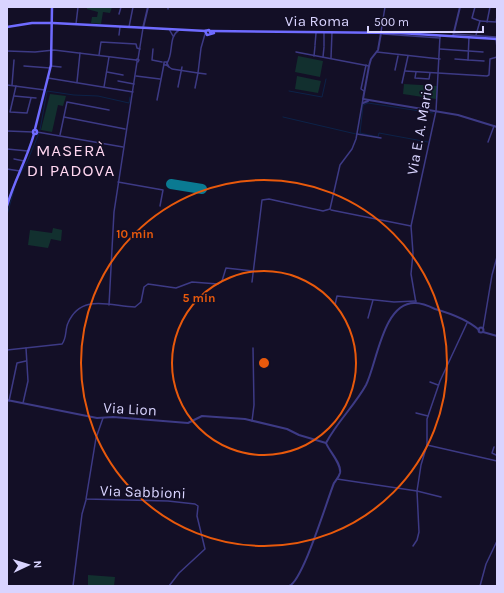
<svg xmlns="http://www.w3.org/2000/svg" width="504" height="593" font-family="Karla,sans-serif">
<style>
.green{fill:#12302f}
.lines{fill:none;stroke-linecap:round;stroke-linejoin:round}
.stream{stroke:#0c2248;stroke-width:1}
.runway{stroke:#0a7a92;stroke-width:10}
.minor{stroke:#3d3a85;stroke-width:1.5}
.tertiary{stroke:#3d3a85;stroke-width:2}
.secondary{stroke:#6f6bff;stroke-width:2.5}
.ring{fill:none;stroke:#e8590c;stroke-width:2}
.labels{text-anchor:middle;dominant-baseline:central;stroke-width:3.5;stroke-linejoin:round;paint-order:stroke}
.street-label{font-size:15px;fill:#d9d4ff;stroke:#130f26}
.quarter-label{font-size:17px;letter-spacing:1px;fill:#ffd6f0;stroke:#130f26}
.centre{fill:#e8590c;stroke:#130f26;stroke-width:2}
.ring-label{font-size:12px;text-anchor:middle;font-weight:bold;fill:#e8590c;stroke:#130f26;stroke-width:3.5;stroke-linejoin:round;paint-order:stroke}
</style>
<rect width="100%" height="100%" fill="#130f26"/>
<g class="green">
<polygon points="87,7 112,7 110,13 103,12 101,24 91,23 92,17 97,17 98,12 87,9"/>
<polygon points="298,56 323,61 320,77 295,72"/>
<polygon points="297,76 321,81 318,93 295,89"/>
<polygon points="404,84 437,86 436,99 403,94"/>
<polygon points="50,94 66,96 63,106 58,105 52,132 41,130"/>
<polygon points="53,228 62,230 61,241 51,239 48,248 28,245 30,230 52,233"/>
<polygon points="88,575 115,577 114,586 88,585"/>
</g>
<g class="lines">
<g class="stream">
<polyline points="289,91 322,97 326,79"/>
<polyline points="283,117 356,134"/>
<polyline points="40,130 47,91 74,95 98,96 129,103 130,97"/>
<polyline points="428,142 379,133 378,137 360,133 363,105 368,103 433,113"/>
<polyline points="19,176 27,162 39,133"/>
<polyline points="7,199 7,197"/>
<polyline points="7,215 14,190"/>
</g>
<polyline class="runway" points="171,184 202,189"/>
<g class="minor">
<polyline points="385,7 381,32 383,34 440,38"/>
<polyline points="475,7 472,18 480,21 476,35"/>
<polyline points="168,9 168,7"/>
<polyline points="119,14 121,7"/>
<polyline points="480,21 496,22 497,16"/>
<polyline points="487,22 490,7"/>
<polyline points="76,24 78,7"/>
<polyline points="129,27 133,7"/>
<polyline points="169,29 173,36"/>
<polyline points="454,34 496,37"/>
<polyline points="119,35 120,27"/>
<polyline points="469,37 468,60 484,61"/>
<polyline points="496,39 497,48"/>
<polyline points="315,45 316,33"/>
<polyline points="324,46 324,32"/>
<polyline points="153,49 152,60 162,62"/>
<polyline points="440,49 483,52"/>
<polyline points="7,51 35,52 54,50 136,60"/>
<polyline points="296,52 369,66"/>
<polyline points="377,52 440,59"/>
<polyline points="99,55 101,42 136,44 137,48 140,49"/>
<polyline points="314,56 315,46"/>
<polyline points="323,57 324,47"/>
<polyline points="331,58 332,32"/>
<polygon points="137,59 139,60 138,62 136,60"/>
<polyline points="138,59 143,28"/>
<polyline points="455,59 468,60"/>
<rect x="164" y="62" width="3" height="3"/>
<path d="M166,65l3,2 -2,-4c7,-10 1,-26 12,-33"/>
<polyline points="24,66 50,68"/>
<polyline points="51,66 61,67"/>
<polyline points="169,67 172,69 198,73 201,48 205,34"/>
<polyline points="395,70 398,56"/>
<polyline points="405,71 487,76 489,75 490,59 497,57"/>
<polyline points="107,72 123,75"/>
<polyline points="416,72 415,78 429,79 430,73"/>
<polyline points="136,76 160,79"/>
<polyline points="48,78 133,92"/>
<polyline points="118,81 134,84"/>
<polyline points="77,82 80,53"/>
<polyline points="402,83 408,56"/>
<polyline points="7,85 45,90"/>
<polyline points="12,85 14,60"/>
<polyline points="16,86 10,112 27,113 31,98"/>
<polyline points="104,87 109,57"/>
<polyline points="178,87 182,67"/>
<polyline points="195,88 198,73 206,74"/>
<polyline points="364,91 361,89 366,65"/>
<polyline points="14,96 36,98"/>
<polyline points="157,100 164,64"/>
<polyline points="64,117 125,129"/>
<polyline points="7,131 33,132"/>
<polyline points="37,132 123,147"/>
<polyline points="357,134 381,138"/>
<polyline points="60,135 67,102 109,110"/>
<polyline points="488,142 494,126"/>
<polyline points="7,149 28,151"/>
<polyline points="14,159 24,161"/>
<polyline points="7,169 20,171"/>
<polyline points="118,182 163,190 160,206"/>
<polyline points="330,209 340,165 352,149 356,139 363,99"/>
<polyline points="331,210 411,226"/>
<polyline points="252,282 262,200 269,199 323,211 330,209"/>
<polyline points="416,303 411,274 413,253 411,226 436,111 440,36"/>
<polyline points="109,305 114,212 137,62"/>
<polyline points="335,305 337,296 394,302 416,301"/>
<polyline points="368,318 373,300"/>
<polyline points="483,329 492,275 497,257"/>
<path d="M7,350l55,-6c5,-6 3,-15 6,-21 13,-30 42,-17 67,-16l6,-5 3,-15 4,-3 28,4 16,-6 26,2 4,-3 4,-13 27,3"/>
<polyline points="430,382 438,385"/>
<polyline points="9,401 17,363 26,361"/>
<polyline points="23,403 28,381 26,348"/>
<polyline points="416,413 428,416"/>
<polyline points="103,418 96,438 86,499 168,501 195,504 198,506 197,516 205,549 179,573 169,586"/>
<polyline points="252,421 254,405 253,348"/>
<polyline points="427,445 497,461"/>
<polyline points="494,447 492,453 496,455"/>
<polyline points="497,461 497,451"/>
<polyline points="337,479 417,491 441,497"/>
<polyline points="413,546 417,540 419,532 417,491 421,465 427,445 427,419 440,381 467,323"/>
<polyline points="73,586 82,514 86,500"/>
<polyline points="480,586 486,564 497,541"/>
</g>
<g class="tertiary">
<polyline points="143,28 148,7"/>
<polyline points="381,33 378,50 371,59 369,66 363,99 458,115 497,127"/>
<polyline points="453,36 460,7"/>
<polyline points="363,103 368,101"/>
<circle cx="481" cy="330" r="2.5"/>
<polyline points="483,332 497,336"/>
<polyline points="7,400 97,418 113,417 188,423 202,416 245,419 287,429 299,435 326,443"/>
<path d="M326,443c11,-21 29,-38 40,-58 11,-22 17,-83 49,-82 6,0 14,3 20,6 14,4 33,11 44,21"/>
<path d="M289,586c14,-5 38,-86 45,-103 2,-3 5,-6 6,-10 2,-9 -11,-22 -14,-30"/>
</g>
<g class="secondary">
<polyline points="7,27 32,23 53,23 206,31"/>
<polyline points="210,31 400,33 497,39"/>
<polyline points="211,34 209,30 205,31 207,35 214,33"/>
<polyline points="35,129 51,65 52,7"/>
<circle cx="35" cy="132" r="2"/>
<path d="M7,206c7,-25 20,-47 27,-72"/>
</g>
</g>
<g class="ring">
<circle cx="264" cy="363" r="92"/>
<circle cx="264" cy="363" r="183"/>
</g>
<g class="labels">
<g class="street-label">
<text x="317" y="21">Via Roma</text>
<text transform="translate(420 129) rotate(-80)">Via E. A. Mario</text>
<text transform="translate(130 409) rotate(3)">Via Lion</text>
<text transform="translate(143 492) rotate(2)">Via Sabbioni</text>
</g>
<g class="quarter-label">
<text x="71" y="150">MASERÀ<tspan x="71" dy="20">DI PADOVA</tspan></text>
</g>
</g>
<circle cx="264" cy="363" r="6" class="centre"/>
<g class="ring-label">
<text x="135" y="238">10 min</text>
<text x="199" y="302">5 min</text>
</g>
<rect width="504" height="593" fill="none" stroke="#d9d4ff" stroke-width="16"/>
<g transform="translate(28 565) rotate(86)" stroke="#130f26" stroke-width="3" paint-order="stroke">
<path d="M0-3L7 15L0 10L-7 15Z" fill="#d9d4ff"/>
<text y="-6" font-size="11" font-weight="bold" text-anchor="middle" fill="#d9d4ff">N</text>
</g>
<path d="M368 26v6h115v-6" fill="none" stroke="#d9d4ff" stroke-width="2"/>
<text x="374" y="26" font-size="12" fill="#d9d4ff" stroke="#130f26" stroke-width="3" paint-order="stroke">500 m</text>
</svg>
